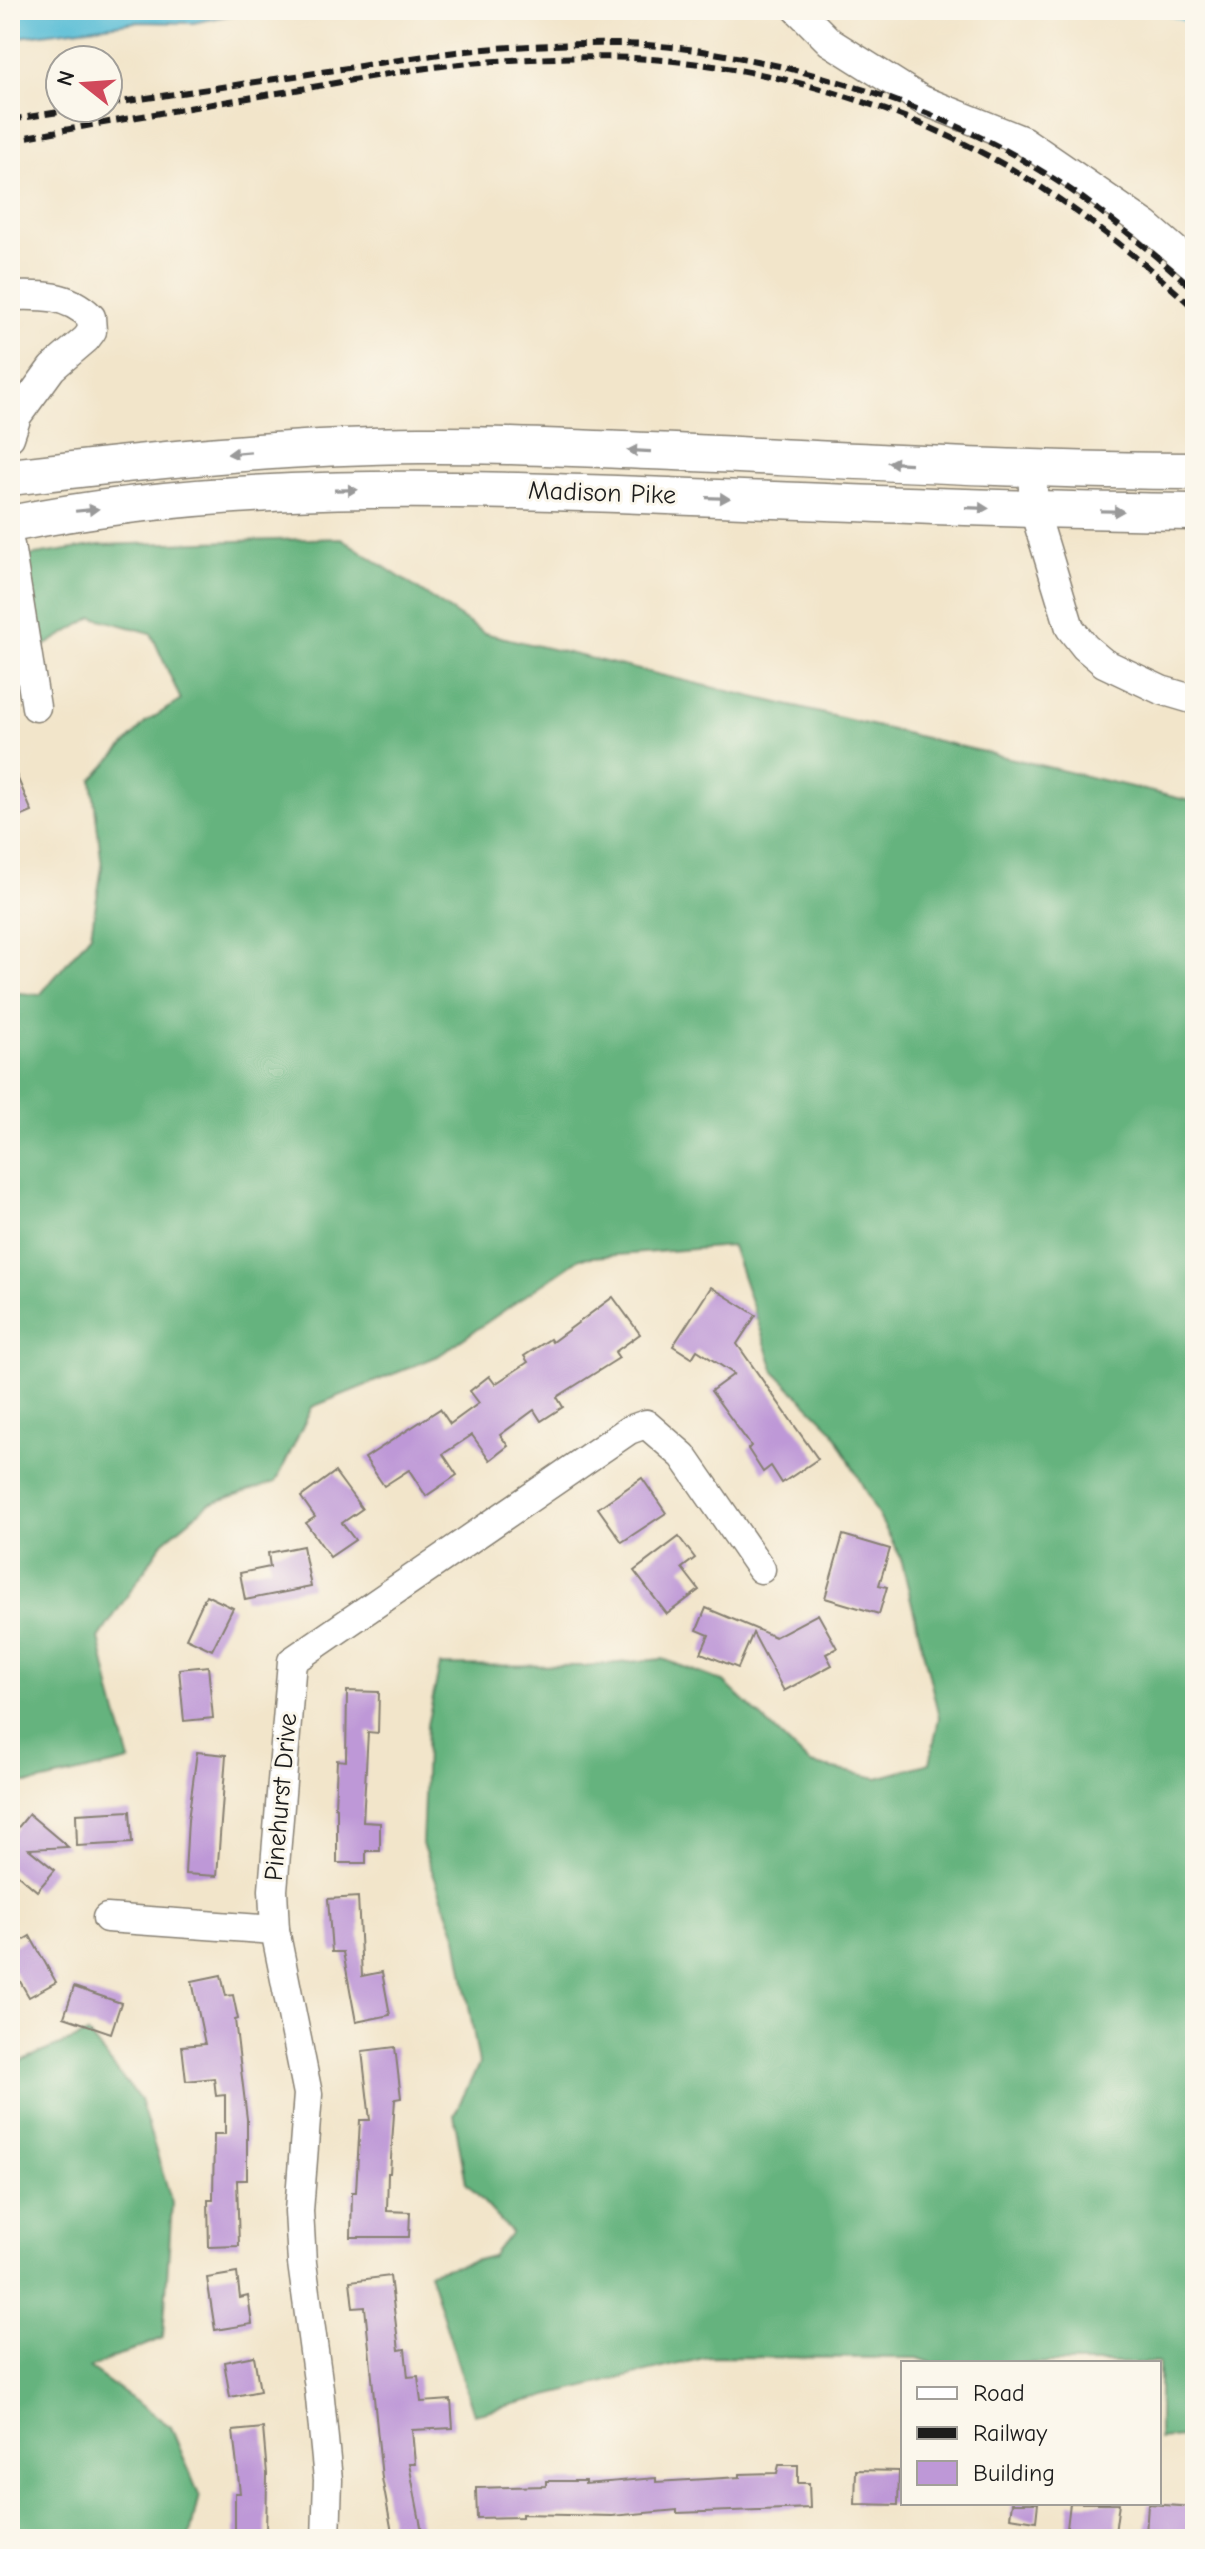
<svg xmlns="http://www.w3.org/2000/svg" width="1205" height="2549" font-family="'Comic Neue',sans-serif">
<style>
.forest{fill:#65b37e;stroke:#40684d;stroke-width:2}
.water{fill:#58bdd6;stroke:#3a6c79;stroke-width:2}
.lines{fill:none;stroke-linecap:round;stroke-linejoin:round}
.stream{stroke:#58bdd6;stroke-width:6}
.building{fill:#be98d7}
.minor-casing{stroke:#878073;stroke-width:31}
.major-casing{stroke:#878073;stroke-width:39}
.minor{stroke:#fff;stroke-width:28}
.major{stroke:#fff;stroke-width:36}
.rail{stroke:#1c1c1c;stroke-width:6;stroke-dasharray:12 6;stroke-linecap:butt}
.oneway{fill:#999}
.labels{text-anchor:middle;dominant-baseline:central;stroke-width:6;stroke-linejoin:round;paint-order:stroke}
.street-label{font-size:26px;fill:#1c1c1c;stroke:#fbf7ec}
</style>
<rect width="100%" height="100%" fill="#fbf7ec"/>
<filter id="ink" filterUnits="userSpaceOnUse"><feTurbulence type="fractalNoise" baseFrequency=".0125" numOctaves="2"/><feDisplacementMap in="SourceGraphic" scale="16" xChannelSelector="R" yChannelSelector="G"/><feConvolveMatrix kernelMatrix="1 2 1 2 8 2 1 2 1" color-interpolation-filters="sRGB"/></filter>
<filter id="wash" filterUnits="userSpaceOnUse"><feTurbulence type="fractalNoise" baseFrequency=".006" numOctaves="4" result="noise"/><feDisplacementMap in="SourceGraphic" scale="32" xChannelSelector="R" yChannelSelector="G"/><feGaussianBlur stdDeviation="1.8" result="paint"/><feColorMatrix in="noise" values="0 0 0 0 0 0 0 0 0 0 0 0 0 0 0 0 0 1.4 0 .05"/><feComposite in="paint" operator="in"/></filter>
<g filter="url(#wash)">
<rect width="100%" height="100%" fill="#f2e5ca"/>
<g class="forest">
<polygon points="341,538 484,633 1195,802 1195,2436 1159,2439 1159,2363 932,2363 918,2358 708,2357 474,2414 429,2272 492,2256 511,2232 466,2183 454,2115 479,2064 457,1937 422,1844 427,1725 440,1665 584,1666 663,1659 724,1682 810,1764 878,1778 930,1763 939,1717 901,1558 833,1430 775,1372 732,1246 580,1258 438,1356 312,1407 276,1482 209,1504 164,1541 99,1638 112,1696 130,1761 35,1783 10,1783 10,992 40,995 91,934 102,867 92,780 146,722 181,700 151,633 93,617 39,649 28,556 99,545"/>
<polygon points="88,2034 140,2100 172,2203 163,2338 89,2368 171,2427 199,2495 189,2539 10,2539 10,2065"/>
</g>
<polygon class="water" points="10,10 255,10 193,23 136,22 10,38"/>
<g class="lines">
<polyline class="stream" points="1161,10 1195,23"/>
</g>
<g id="blocks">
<g class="building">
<polygon points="10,760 32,812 10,821"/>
<polygon points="711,1287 756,1315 737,1344 818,1459 782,1483 771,1466 763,1472 748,1449 751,1446 711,1391 734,1374 697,1350 692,1358 673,1346"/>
<polygon points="613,1297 640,1334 615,1352 619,1358 557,1397 563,1407 541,1421 534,1410 500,1435 508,1446 490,1460 472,1435 443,1454 457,1475 426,1496 409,1470 384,1486 365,1458 440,1409 450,1424 479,1403 470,1391 489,1376 495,1384 528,1362 524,1356 550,1339 552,1342"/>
<polygon points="335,1472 362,1509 342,1523 355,1540 330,1557 306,1523 315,1517 301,1497"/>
<polygon points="642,1478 666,1513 622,1542 598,1508"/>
<polygon points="843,1535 890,1549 879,1585 887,1587 879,1614 825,1598"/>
<polygon points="679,1537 695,1558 682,1568 699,1590 667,1614 634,1571"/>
<polygon points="303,1546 311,1587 245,1600 240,1573 270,1567 268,1553"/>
<polygon points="206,1595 233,1608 212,1650 186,1638"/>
<polygon points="706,1608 775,1637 818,1614 837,1648 826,1654 832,1665 784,1691 753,1633 738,1668 701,1653 709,1635 697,1630"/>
<polygon points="208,1666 213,1718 184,1721 179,1669"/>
<polygon points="347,1691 379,1692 378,1733 368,1732 363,1822 380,1823 380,1851 366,1851 366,1863 337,1863 337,1808 335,1807 337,1760 346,1761"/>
<polygon points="197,1752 226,1755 217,1876 185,1874 188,1820"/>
<polygon points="130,1811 132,1843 77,1846 76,1814"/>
<polygon points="29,1814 68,1847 29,1849 55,1870 37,1891 10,1868 10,1833 12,1835"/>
<polygon points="358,1897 362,1976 382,1972 390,2015 356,2022 343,1952 332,1952 328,1899"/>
<polygon points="30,1936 56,1982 29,1997 10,1964 10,1948"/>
<polygon points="221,1975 226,1996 233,1995 238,2019 235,2020 247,2119 247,2180 237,2180 239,2246 209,2247 208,2200 213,2200 214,2134 225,2134 225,2095 216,2096 214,2078 186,2081 182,2046 205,2044 192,1981"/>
<polygon points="74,1987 121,2003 111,2033 64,2017"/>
<polygon points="395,2047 401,2098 395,2099 390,2173 388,2173 387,2211 410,2212 409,2237 351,2237 352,2192 356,2192 360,2120 370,2120 362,2051"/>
<polygon points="237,2273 240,2298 248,2296 252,2324 215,2330 207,2278"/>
<polygon points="390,2276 399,2350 405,2349 408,2377 418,2376 421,2402 451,2400 453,2428 412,2430 415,2464 409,2464 422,2532 393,2538 382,2478 365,2307 353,2308 350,2281"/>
<polygon points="254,2356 260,2391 230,2397 224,2362"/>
<polygon points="263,2428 267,2474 266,2537 235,2537 235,2493 240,2493 233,2431"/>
<polygon points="779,2465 798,2465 798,2483 809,2483 810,2508 677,2513 677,2510 612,2516 522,2514 522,2517 477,2518 476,2488 546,2486 546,2481 585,2481 585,2484 656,2478 656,2482 740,2477 740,2474 777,2473"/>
<polygon points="856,2470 899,2471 898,2505 855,2504"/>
<polygon points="1012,2503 1038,2503 1036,2521 1010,2517"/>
<polygon points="1070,2503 1119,2503 1115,2533 1067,2528"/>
<polygon points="1148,2504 1195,2507 1195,2538 1146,2535"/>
</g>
</g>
</g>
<g filter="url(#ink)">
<use href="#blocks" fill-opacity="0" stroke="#878073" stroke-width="2"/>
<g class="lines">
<defs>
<g id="minor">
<polyline points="798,10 830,42 922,100 1024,141 1146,225 1195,267"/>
<path d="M10,296c32,-1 57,-2 81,21l1,14 -6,8 -34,29 -35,48 -7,21"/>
<polyline points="1032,469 1034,510 1070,628 1085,647 1104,663 1161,690 1195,700"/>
<polyline points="10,545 36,707"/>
<polyline points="107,1918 275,1930"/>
<polyline points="326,2539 328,2480 319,2388 302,2263 299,2211 308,2094 275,1930 273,1890 292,1661 629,1430 646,1424 683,1456 761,1569"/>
</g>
<g id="major">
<path d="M10,477c137,-16 273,-31 410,-32 85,-1 170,4 255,7 173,8 346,19 520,19"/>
<path d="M10,524c217,-44 438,-36 658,-28 176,7 351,14 527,16"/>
</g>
</defs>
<use href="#minor" class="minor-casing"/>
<use href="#major" class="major-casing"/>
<use href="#minor" class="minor"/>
<use href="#major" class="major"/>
<g class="rail">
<path d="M108,104c78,-12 156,-23 233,-35 64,-10 128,-21 192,-23 56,-3 114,-4 169,5 133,21 266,67 376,144 41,29 79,62 117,95"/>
<polyline points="10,120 83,108"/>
<path d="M10,140c91,-17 183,-33 274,-48 71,-12 142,-27 213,-31 59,-4 118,-6 177,0 120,12 243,51 346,113 64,39 120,85 175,135"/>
</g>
</g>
<defs><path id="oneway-solid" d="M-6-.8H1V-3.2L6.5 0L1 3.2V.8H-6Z" transform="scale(2)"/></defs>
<g class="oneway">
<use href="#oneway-solid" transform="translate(639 451) rotate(-177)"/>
<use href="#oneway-solid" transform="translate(239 453) rotate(175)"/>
<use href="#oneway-solid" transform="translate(899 463) rotate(-177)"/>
<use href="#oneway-solid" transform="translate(346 490) rotate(-1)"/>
<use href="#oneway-solid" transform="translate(718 498) rotate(2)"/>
<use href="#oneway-solid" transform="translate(977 508) rotate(2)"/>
<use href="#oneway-solid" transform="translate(87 510) rotate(-6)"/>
<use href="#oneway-solid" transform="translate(1112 511) rotate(1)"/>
</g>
</g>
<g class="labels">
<g class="street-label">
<text transform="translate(602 493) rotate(2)">Madison Pike</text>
<text transform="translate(281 1797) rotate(-85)">Pinehurst Drive</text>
</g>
</g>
<rect width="1205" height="2549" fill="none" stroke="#fbf7ec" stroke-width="40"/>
<rect x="901" y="2361" width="260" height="144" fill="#fbf7ec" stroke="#a29f99" stroke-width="2"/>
<rect x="917" y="2387" width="40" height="12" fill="#ffffff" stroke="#a29f99" stroke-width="2"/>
<text x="973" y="2401" font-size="24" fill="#1c1c1c">Road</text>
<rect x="917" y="2427" width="40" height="12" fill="#1c1c1c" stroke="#a29f99" stroke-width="2"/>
<text x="973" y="2441" font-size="24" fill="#1c1c1c">Railway</text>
<rect x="917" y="2461" width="40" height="24" fill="#be98d7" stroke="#a29f99" stroke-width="2"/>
<text x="973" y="2481" font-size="24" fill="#1c1c1c">Building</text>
<g transform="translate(84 84) rotate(287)"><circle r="38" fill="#fbf7ec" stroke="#a29f99" stroke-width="2"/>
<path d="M0-6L14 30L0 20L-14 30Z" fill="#d1495b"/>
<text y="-12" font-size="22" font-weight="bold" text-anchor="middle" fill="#1c1c1c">N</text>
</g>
</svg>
